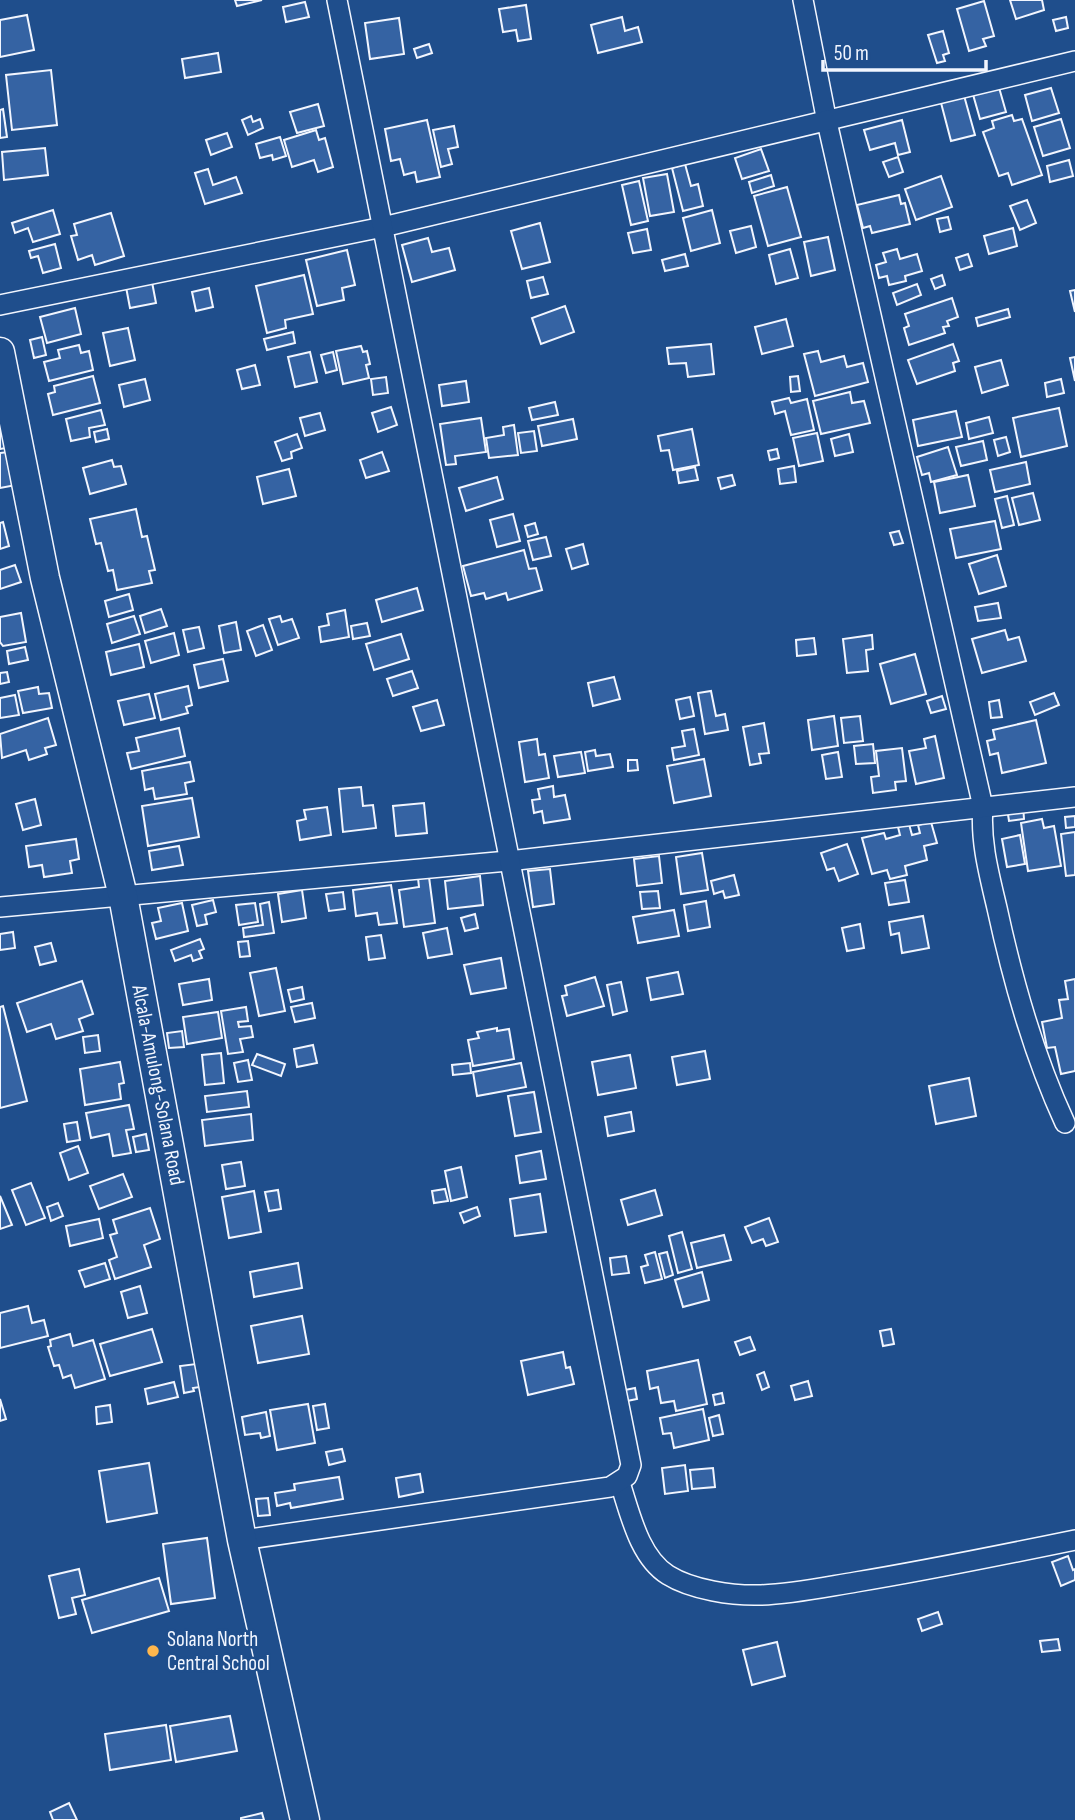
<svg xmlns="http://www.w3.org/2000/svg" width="1075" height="1820" font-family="'Sofia Sans Condensed',sans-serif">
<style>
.building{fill:#3563a3;stroke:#f2f6ff;stroke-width:2}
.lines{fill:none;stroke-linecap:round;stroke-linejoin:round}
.street-casing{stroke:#f2f6ff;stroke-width:22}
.secondary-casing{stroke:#f2f6ff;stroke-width:31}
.street{stroke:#1f4e8c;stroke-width:19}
.secondary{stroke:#1f4e8c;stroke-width:28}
.poi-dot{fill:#ffb74d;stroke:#1f4e8c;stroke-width:2.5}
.labels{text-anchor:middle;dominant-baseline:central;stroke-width:5;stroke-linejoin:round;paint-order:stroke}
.street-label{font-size:21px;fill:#f2f6ff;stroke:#1f4e8c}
.poi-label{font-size:21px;fill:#f2f6ff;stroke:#1f4e8c;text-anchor:start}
</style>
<rect width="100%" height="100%" fill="#1f4e8c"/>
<g class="building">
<polygon points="235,0 262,0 237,6"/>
<polygon points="1010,0 1042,0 1044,10 1016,19"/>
<polygon points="984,1 994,36 983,39 986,46 969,51 957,9"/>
<polygon points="305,2 309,17 286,22 283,7"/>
<polygon points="526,5 531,39 518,41 516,30 503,32 499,9"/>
<polygon points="27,15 34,50 0,57 0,20"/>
<polygon points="622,17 625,31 638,27 642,42 598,53 591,25"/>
<polygon points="1066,17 1068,28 1056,31 1053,20"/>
<polygon points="399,18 404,54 370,59 365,23"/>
<polygon points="943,31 949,53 943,55 945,61 937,63 928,35"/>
<polygon points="429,44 432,53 417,58 414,49"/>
<polygon points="218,53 221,72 185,78 182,59"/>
<polygon points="51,70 57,125 12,130 6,75"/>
<polygon points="998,84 1006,112 980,119 972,91"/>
<polygon points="1051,88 1059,113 1032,121 1025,95"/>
<polygon points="963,92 975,135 951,141 940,99"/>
<polygon points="318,104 324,126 297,133 290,112"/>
<polygon points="3,109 7,137 0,138 0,110"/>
<polygon points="1012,115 1014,121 1022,119 1042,175 1012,185 1008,173 999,176 983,132 994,128 992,121"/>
<polygon points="251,116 253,122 260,119 263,128 248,135 242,120"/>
<polygon points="1061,119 1070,148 1043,156 1034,127"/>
<polygon points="427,120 440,177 417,182 415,172 404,175 400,159 391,161 385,129"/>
<polygon points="902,120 910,152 898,155 895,143 870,150 864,130"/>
<polygon points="454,126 458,147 448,149 452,164 441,167 433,130"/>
<polygon points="316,130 319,140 325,138 333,167 318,172 314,160 292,167 284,140"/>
<polygon points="227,133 232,147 211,155 206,140"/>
<polygon points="280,137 286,156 273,160 272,155 260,158 256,144"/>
<polygon points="45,148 48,175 4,180 2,152"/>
<polygon points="761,149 769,171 742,179 735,158"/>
<polygon points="898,157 903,172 889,177 883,162"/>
<polygon points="1069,160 1073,176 1050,182 1047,166"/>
<polygon points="685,164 691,186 698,184 703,206 683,211 672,168"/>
<polygon points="208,169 213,185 236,177 242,193 205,204 195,173"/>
<polygon points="667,174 674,212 650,216 643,178"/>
<polygon points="771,175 774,186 752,193 749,182"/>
<polygon points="941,176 952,207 916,220 905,189"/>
<polygon points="639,181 648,221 631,225 622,185"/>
<polygon points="787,187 801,237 768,246 754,196"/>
<polygon points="899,195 901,204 905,203 910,224 872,233 870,226 863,228 857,205"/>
<polygon points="1027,200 1036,223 1020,230 1010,206"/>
<polygon points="53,210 60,234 33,242 28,228 15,233 12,223"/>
<polygon points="712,210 720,243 691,251 683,218"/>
<polygon points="111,213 124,256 95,265 92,255 78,260 71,236 77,235 74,224"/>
<polygon points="948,217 951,229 940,232 937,219"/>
<polygon points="540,223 550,262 522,269 511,231"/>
<polygon points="751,226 756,247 736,253 730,231"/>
<polygon points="1013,228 1017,246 989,254 984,236"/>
<polygon points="647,229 651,250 633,253 628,233"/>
<polygon points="828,237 835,270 811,276 804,242"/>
<polygon points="428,238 432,252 449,248 455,270 412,282 402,245"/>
<polygon points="55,244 61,268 43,273 38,256 31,258 29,251"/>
<polygon points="790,249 798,278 776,284 769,255"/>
<polygon points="897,249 900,259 917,254 922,271 905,276 906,281 889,285 887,276 879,278 876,265 886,262 883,253"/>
<polygon points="347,250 355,285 342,288 344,300 317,306 306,260"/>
<polygon points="685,254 688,266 665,271 662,260"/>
<polygon points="968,254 972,266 960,270 956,258"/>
<polygon points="304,275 313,314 285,320 286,328 267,333 256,286"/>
<polygon points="942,275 945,285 935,289 931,279"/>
<polygon points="543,277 548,294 531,298 527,281"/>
<polygon points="152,282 156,303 130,308 126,287"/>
<polygon points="917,284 921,295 897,305 893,293"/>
<polygon points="209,288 213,307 196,311 192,292"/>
<polygon points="1075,290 1075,312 1070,291"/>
<polygon points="952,298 958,317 947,321 949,326 943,327 945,333 909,345 904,328 909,326 905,314"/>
<polygon points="565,306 574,332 541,344 532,318"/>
<polygon points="75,308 81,334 47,343 40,317"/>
<polygon points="1008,309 1010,317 978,326 976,318"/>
<polygon points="786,319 793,346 762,354 755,327"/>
<polygon points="128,328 135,360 110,366 103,333"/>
<polygon points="293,332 295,343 267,350 264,339"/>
<polygon points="42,337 46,355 34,358 30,340"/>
<polygon points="711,344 714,374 688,377 686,363 669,364 667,348"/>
<polygon points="953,344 959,361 953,363 955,371 917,384 908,360"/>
<polygon points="79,345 81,353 89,351 93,370 49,381 44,362 60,358 58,350"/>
<polygon points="361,346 363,352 367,351 370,364 366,365 369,378 343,384 336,351"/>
<polygon points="818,351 821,362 844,356 847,367 863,363 868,382 815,396 804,354"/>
<polygon points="310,352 317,382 295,387 288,357"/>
<polygon points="333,352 337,370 326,373 321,355"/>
<polygon points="1075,357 1075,381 1070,358"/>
<polygon points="1001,360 1008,385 982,393 975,367"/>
<polygon points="255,365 260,385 242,389 237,370"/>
<polygon points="93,376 100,403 53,415 48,394 55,392 54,386"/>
<polygon points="798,376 800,391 791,392 790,377"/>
<polygon points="386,377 388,393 373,395 371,379"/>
<polygon points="145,379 150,400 124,407 119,385"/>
<polygon points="1061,379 1064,393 1047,397 1045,383"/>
<polygon points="466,381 469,402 442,406 439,385"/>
<polygon points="850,392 852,403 864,401 870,423 821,434 813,401"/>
<polygon points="789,398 791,403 807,399 814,430 791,435 785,411 775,414 772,402"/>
<polygon points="555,402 558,415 532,420 529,408"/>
<polygon points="391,407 397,425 378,432 372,413"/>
<polygon points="1059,408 1067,446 1021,457 1013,418"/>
<polygon points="101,410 105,425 89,428 90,437 71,441 66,419"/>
<polygon points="956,411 962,437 918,446 913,420"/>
<polygon points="320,413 325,430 305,436 300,418"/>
<polygon points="989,417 993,433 969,439 966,423"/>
<polygon points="481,418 486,452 455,456 456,464 446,465 440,424"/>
<polygon points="573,419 577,439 542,446 538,426"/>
<polygon points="0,425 6,448 0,449"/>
<polygon points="514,425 518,455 489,458 486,438 504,435 503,427"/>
<polygon points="107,429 109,439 96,442 94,432"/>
<polygon points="692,429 699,465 673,470 669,450 661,451 658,436"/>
<polygon points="534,431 537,451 521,453 518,433"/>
<polygon points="817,433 823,461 799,466 793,438"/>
<polygon points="297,434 302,448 291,452 292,458 282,461 275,442"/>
<polygon points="849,434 853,452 835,456 831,439"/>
<polygon points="1006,437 1010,452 998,456 994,440"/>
<polygon points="983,441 987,460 961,466 956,447"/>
<polygon points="948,447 957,475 931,482 929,473 922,475 917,457"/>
<polygon points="777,449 779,458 770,460 768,451"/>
<polygon points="8,452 16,485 0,488 0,453"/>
<polygon points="382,452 389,471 366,478 360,460"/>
<polygon points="112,460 114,467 121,466 126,484 90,494 83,468"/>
<polygon points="1026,462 1030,484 995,492 990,470"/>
<polygon points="794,466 796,482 780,484 778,469"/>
<polygon points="695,467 698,480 679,483 677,471"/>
<polygon points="289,469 296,496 263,504 257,477"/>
<polygon points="732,475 735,485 721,489 718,478"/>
<polygon points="968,475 975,506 940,513 934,482"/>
<polygon points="497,477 503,499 466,511 459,488"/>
<polygon points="1033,493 1040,520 1019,525 1012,498"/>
<polygon points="1007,496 1014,525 1002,528 995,499"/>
<polygon points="136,509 142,537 147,536 155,570 149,571 152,583 117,590 113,570 108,571 101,543 96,544 90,519"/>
<polygon points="513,514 520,541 497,547 490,520"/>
<polygon points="995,521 1001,549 956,558 950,529"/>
<polygon points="3,522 9,546 0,549 0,523"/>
<polygon points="535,523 538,534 528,537 525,526"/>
<polygon points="899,531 903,543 894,545 890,533"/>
<polygon points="546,537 551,556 533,560 528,541"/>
<polygon points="583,544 588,564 572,569 566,549"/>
<polygon points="524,550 529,569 536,568 542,590 508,600 506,593 486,599 484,593 471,596 463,566"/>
<polygon points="997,555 1006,586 979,594 969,564"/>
<polygon points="15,565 21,582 0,589 0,570"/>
<polygon points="417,588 423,610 382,622 376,600"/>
<polygon points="129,594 133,610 109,617 105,601"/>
<polygon points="998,603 1001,618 978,621 975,607"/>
<polygon points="161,609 167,626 145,633 140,616"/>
<polygon points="345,610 349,637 321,642 319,627 329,625 327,614"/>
<polygon points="21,613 26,642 3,646 0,642 0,617"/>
<polygon points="134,616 140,634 112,643 107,624"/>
<polygon points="280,616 282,622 292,619 299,638 278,645 269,619"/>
<polygon points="236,622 241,650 224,653 219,626"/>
<polygon points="367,623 370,636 353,639 351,626"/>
<polygon points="263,625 272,650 256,656 247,631"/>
<polygon points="199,627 204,648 188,652 183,630"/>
<polygon points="1005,630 1008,640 1019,637 1026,661 982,673 972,639"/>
<polygon points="174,633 179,655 151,663 145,641"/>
<polygon points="401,634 409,659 374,670 366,644"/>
<polygon points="872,635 873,649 866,650 868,671 847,673 843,639"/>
<polygon points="814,638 816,654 797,656 796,640"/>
<polygon points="139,644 144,667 111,675 106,652"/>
<polygon points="25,647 28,660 9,664 7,651"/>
<polygon points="915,654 926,694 891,704 880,664"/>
<polygon points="223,659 228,681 199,688 194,665"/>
<polygon points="412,671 418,688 393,696 387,679"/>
<polygon points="7,672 9,682 0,684 0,673"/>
<polygon points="614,677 620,699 593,706 588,683"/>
<polygon points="188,686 192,705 186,707 188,713 161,720 155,694"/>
<polygon points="38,687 39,694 49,693 52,708 23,713 18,691"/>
<polygon points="711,691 716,716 725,714 728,730 705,734 698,693"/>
<polygon points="1054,693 1059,705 1035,715 1030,702"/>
<polygon points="149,694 155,718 124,725 118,701"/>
<polygon points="15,695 19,715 0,718 0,698"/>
<polygon points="942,696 946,709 931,713 927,701"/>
<polygon points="690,697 694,716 680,719 676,700"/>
<polygon points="437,700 444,725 421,731 413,707"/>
<polygon points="999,700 1002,717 991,718 989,702"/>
<polygon points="834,716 838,746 812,750 808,720"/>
<polygon points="860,716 863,741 844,743 841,718"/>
<polygon points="48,718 56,745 45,748 47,754 29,760 26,750 2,758 0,734"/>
<polygon points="1036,720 1046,763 1002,773 998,753 990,755 987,741 995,739 993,730"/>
<polygon points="764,723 769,753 759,754 761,763 750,765 743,727"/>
<polygon points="179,728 185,756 131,769 127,753 139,751 136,738"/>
<polygon points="694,729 699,755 674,760 672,748 685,746 682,731"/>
<polygon points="935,736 944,778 916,784 909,751 926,748 924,739"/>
<polygon points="537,739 539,755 545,754 549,778 525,782 519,742"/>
<polygon points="873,744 875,763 856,764 854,746"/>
<polygon points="902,748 906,781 895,782 896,790 873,793 871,777 879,776 876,751"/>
<polygon points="595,750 596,756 610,754 613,767 588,771 585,752"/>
<polygon points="581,752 585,773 558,777 554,756"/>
<polygon points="838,752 842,777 826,779 822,755"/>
<polygon points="704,759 711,796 674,803 667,766"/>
<polygon points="628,760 637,760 638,770 628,771"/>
<polygon points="190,762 194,781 185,783 187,794 155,799 153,788 145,790 142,771"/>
<polygon points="553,786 554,797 565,795 570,819 544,823 542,811 534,813 532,800 540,799 538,789"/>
<polygon points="361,787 363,806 373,805 376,828 343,832 339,789"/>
<polygon points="192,798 199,837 148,846 142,806"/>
<polygon points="35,799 41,825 23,830 16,804"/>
<polygon points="424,803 427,833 396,836 393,806"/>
<polygon points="1023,806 1024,819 1009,821 1007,808"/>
<polygon points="327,807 331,835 300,840 297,821 306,819 304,810"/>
<polygon points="1075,816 1075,827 1066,828 1065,817"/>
<polygon points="1042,819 1044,828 1054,826 1061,866 1028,871 1021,823"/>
<polygon points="931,822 937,843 924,846 927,860 905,866 907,875 890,879 887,870 872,874 862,838 884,833 886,839 900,835 898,827 909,824 912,835 920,833 918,825"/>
<polygon points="1075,832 1075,875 1066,876 1061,834"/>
<polygon points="1020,835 1025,864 1007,867 1002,839"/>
<polygon points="76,839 79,859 70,861 72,873 44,877 42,865 29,867 26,846"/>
<polygon points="847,844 858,874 839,881 834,868 827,870 821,853"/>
<polygon points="179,846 183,865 152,870 149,851"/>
<polygon points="702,853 708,890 681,894 676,857"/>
<polygon points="659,856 662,883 637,886 634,859"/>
<polygon points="550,869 554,904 533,907 528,871"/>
<polygon points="734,875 739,895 725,898 723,891 714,894 711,881"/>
<polygon points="480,876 483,905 448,909 445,881"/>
<polygon points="429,877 435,923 404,927 399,890 419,887 418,878"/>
<polygon points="905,880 909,902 889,905 885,883"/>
<polygon points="391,885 397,923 379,925 377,913 356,916 353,890"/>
<polygon points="302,890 306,918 282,922 278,894"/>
<polygon points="658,891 660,908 642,909 640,892"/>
<polygon points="343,892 345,909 329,911 326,894"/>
<polygon points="213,900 216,912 205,915 207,924 197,926 192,905"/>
<polygon points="706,901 710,927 688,931 684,905"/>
<polygon points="269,902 274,933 244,937 243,928 263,925 260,904"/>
<polygon points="182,903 188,931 156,939 152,923 161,921 158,908"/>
<polygon points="255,903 258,922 239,925 236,905"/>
<polygon points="674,910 679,936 638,943 633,917"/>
<polygon points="475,914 478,928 465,931 461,918"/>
<polygon points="923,916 929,948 902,953 899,933 891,935 889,922"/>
<polygon points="860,924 864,948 847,951 842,928"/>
<polygon points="447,928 452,954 428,958 423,933"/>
<polygon points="13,932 15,948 0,950 0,934"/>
<polygon points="381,935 385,958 369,960 366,937"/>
<polygon points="200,939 204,949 199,951 202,958 193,961 191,955 175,961 171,950"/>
<polygon points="248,941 250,956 240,957 238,942"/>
<polygon points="51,943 56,961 40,965 35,947"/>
<polygon points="501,958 506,988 471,994 464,965"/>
<polygon points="276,968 285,1011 259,1016 250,973"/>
<polygon points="678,972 683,994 651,1000 647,978"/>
<polygon points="595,977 604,1006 567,1016 562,996 567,995 565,986"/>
<polygon points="209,979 212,1000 183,1005 179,984"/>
<polygon points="1075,979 1075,1071 1061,1074 1055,1047 1047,1048 1042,1022 1062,1018 1059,1000 1068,999 1065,981"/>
<polygon points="82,981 93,1014 79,1019 83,1031 56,1039 51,1024 27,1032 17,1003"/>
<polygon points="621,982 627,1011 613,1015 607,985"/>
<polygon points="302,987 304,999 291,1002 288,990"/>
<polygon points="312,1003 315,1018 295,1022 291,1007"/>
<polygon points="3,1006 27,1101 0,1108 0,1007"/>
<polygon points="246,1007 248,1021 238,1022 239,1027 251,1026 253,1037 240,1039 243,1052 228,1054 221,1011"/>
<polygon points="218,1012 222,1038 187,1044 183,1017"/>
<polygon points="497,1028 497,1031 509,1029 514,1059 473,1066 468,1040 479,1038 477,1032"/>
<polygon points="182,1031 184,1047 169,1048 167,1033"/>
<polygon points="98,1035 100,1051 85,1053 83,1037"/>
<polygon points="313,1045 317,1063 297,1067 294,1049"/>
<polygon points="705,1051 710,1079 677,1085 672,1057"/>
<polygon points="221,1053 224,1083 205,1085 202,1055"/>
<polygon points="257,1054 285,1064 281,1076 252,1065"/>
<polygon points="630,1055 636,1088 598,1095 592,1062"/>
<polygon points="248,1060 252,1080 238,1082 234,1063"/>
<polygon points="120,1062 124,1083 119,1084 121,1099 85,1105 80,1069"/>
<polygon points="470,1063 471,1073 453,1075 452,1065"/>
<polygon points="521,1063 526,1087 477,1096 473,1072"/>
<polygon points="969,1078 976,1116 936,1124 929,1086"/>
<polygon points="247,1091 249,1107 207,1112 205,1096"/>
<polygon points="534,1092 541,1132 515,1136 508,1096"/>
<polygon points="129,1105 134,1129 126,1130 131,1153 113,1156 109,1134 91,1138 86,1113"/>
<polygon points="631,1112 634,1131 608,1136 605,1117"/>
<polygon points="251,1114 253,1140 205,1146 202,1120"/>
<polygon points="77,1122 80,1140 67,1142 64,1124"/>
<polygon points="146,1134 149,1150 136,1152 133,1137"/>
<polygon points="78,1146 88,1173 69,1180 60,1153"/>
<polygon points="541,1151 546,1179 520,1183 516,1156"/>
<polygon points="241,1162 245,1186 226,1189 222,1165"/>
<polygon points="461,1167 467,1197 451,1201 445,1171"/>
<polygon points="123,1174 132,1197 99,1209 90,1186"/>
<polygon points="31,1183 45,1218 26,1225 12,1190"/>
<polygon points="445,1189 448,1201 434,1203 432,1191"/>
<polygon points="278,1190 281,1209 269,1211 265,1192"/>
<polygon points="655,1190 662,1215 628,1225 621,1200"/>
<polygon points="254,1191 261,1232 229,1238 222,1197"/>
<polygon points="540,1194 546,1232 515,1236 510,1199"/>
<polygon points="0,1196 12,1225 0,1229"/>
<polygon points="58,1203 63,1216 51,1221 47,1207"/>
<polygon points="477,1207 480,1216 464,1223 460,1213"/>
<polygon points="150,1208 160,1239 144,1245 151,1267 115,1279 109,1260 117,1257 110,1235 117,1233 113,1220"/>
<polygon points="769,1218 778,1242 766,1246 763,1239 752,1243 745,1227"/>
<polygon points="99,1219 103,1238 70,1246 66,1226"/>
<polygon points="682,1232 692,1269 678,1273 669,1236"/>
<polygon points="724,1235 731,1260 697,1268 691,1243"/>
<polygon points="655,1252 662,1279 645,1283 641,1267 648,1265 645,1255"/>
<polygon points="667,1252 673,1275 665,1278 659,1254"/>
<polygon points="626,1256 629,1273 612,1275 610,1258"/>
<polygon points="105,1263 110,1279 85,1287 79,1271"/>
<polygon points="298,1263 302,1288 254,1297 250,1272"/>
<polygon points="702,1272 709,1300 683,1307 675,1280"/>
<polygon points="140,1286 147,1313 128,1318 121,1292"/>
<polygon points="28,1306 32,1323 44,1320 48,1336 0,1348 0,1313"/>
<polygon points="302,1316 309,1354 258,1363 251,1326"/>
<polygon points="152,1329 162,1362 110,1376 100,1344"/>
<polygon points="891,1329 894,1344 883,1346 880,1331"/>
<polygon points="70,1334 73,1346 93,1340 105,1379 75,1388 71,1375 63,1378 59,1365 54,1366 48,1347 51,1346 50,1340"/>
<polygon points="750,1337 755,1350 740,1355 735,1342"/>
<polygon points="563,1352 566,1368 570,1367 574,1384 528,1395 521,1361"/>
<polygon points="698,1360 707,1404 676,1411 674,1401 661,1403 658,1387 650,1389 647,1371"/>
<polygon points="196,1364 200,1387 193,1388 194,1391 184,1393 180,1366"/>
<polygon points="764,1372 769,1387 762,1390 757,1375"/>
<polygon points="808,1381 812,1396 795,1400 791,1386"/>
<polygon points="174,1382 178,1397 148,1404 145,1389"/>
<polygon points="635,1388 637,1399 627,1401 625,1390"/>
<polygon points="722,1393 724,1403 715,1405 713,1395"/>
<polygon points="0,1399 6,1419 0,1421"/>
<polygon points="308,1404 315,1443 277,1450 270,1410"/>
<polygon points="325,1404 329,1428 317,1430 313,1406"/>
<polygon points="110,1405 112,1422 97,1424 96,1407"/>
<polygon points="703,1409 709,1440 674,1448 671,1433 663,1434 660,1418"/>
<polygon points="266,1412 270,1436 261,1438 260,1433 245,1435 242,1417"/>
<polygon points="719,1415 723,1434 713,1436 709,1418"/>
<polygon points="342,1449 345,1461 329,1465 326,1452"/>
<polygon points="149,1463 157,1513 107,1522 99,1471"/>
<polygon points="685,1465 688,1491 665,1494 662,1468"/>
<polygon points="713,1468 715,1487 692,1489 690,1470"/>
<polygon points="420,1474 423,1492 399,1497 396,1478"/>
<polygon points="339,1477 343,1499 291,1508 290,1503 277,1506 275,1493 295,1490 294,1484"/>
<polygon points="268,1498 270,1515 258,1516 256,1499"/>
<polygon points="207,1538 215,1598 171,1604 163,1544"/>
<polygon points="1068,1556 1073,1570 1075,1569 1075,1580 1061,1586 1052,1562"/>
<polygon points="79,1569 85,1595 72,1598 76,1614 59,1618 49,1576"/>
<polygon points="159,1578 169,1611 92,1633 82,1600"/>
<polygon points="938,1612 942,1624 922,1631 918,1619"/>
<polygon points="1058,1639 1060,1650 1042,1652 1040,1641"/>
<polygon points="777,1642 785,1676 752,1685 743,1650"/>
<polygon points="230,1716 237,1751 176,1762 170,1726"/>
<polygon points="166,1725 171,1760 110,1770 105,1734"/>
<polygon points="69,1803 77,1820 53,1820 50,1812"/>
<polygon points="262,1813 264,1820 241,1820 241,1818"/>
</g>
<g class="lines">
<defs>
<g id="street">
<path d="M803,0l24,122 156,685c-3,34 6,67 14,101 16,74 36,146 68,215"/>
<polyline points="0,305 383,227 1075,61"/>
<polyline points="0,907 508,861 1075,797"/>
<path d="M620,1483c10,30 19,74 48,92 24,15 65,21 93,20 31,-1 64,-8 95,-13 73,-12 146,-27 219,-42"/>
<polyline points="242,1540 610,1487 627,1476 631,1465 337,0"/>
</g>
<polyline id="secondary" points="0,352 45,578 123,896 242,1540 305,1820"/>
</defs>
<use href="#street" class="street-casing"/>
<use href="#secondary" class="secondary-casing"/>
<use href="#street" class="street"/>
<use href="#secondary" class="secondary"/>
</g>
<circle class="poi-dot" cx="153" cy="1651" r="7"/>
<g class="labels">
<g class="street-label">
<text transform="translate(158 1085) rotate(79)">Alcala-Amulong-Solana Road</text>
</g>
<g class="poi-label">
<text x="167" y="1639">Solana North<tspan x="167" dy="24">Central School</tspan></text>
</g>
</g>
<path d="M823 60v10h163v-10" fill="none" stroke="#f2f6ff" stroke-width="3.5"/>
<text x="834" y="60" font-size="21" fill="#f2f6ff" stroke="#1f4e8c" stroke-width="5" paint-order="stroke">50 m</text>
</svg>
